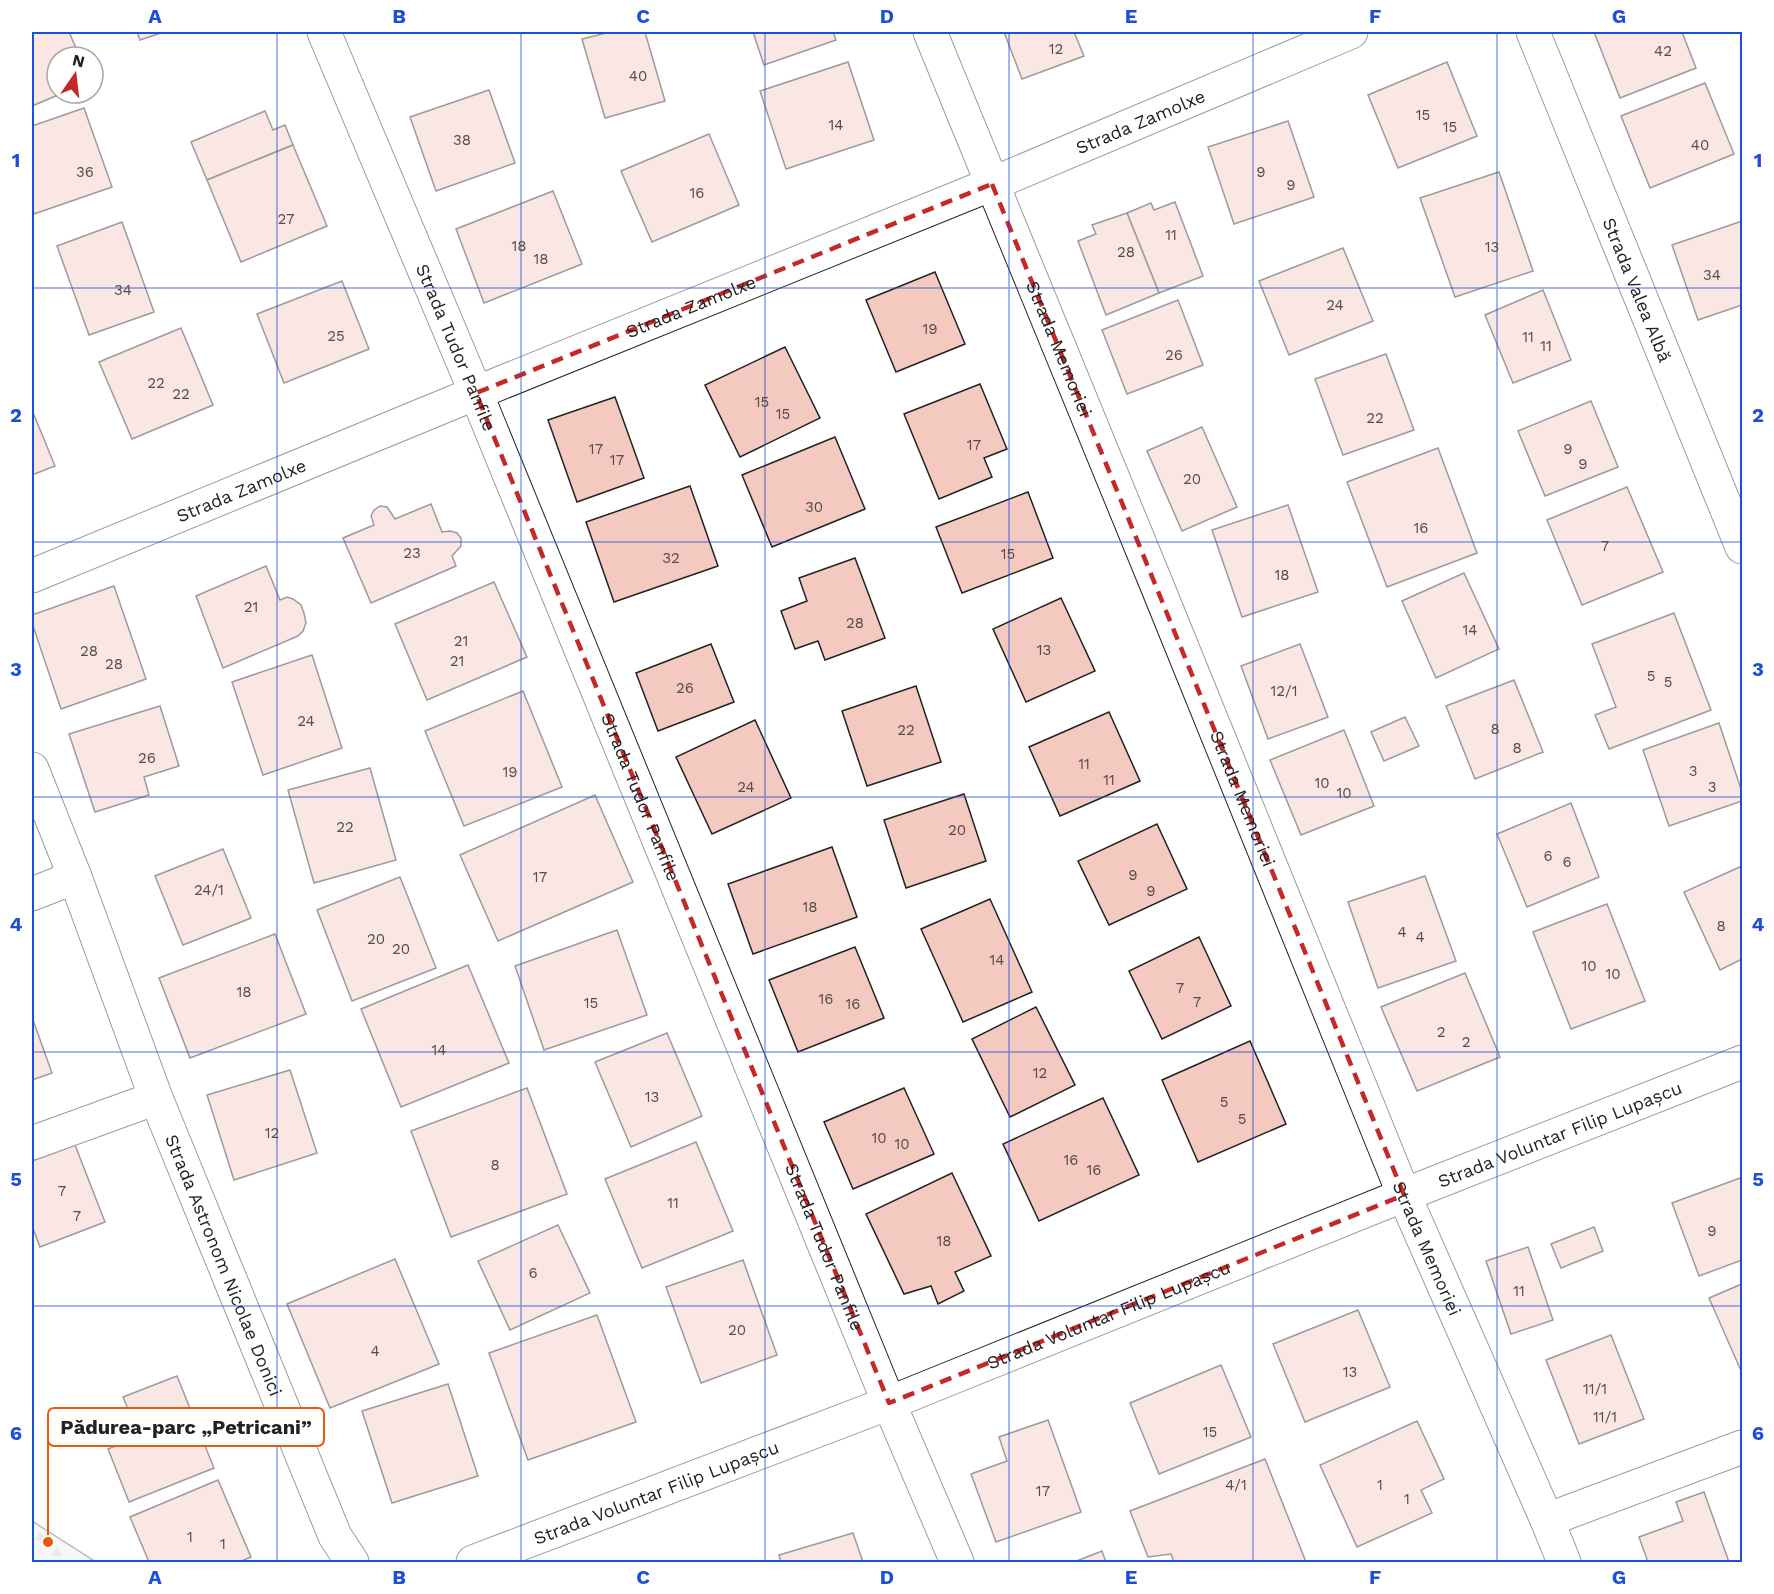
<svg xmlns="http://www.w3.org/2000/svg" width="1774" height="1594" font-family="'Work Sans',sans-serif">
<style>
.forest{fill:url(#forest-firs);stroke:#6f6f6f;stroke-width:1.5}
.building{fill:#f3c9c0;stroke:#222;stroke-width:1.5}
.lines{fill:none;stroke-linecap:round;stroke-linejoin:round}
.street-casing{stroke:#222;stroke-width:35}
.street{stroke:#fff;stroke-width:33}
.marked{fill:none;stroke:#c62828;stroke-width:4.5;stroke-dasharray:12 8;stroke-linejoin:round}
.grid{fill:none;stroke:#1d4ed8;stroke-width:1.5;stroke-opacity:0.55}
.labels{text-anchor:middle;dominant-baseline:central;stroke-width:4.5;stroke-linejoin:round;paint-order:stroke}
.number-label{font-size:15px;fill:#564c4a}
.street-label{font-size:18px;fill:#222;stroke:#fff}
.leader{fill:none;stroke:#e8590c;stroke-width:2}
.callout-dot{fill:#e8590c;stroke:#fff;stroke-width:2}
.callout{fill:#fff;stroke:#e8590c;stroke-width:2}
.callout-label{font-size:20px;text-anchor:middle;font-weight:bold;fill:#222}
.neatline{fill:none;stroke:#1d4ed8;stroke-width:2}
.grid-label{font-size:20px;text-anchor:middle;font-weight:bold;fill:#1d4ed8}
</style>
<defs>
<pattern id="forest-firs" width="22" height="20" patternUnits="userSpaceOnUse" patternTransform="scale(1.5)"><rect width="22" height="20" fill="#eee"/><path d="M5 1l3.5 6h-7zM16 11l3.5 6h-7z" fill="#ccc"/></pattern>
</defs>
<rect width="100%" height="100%" fill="#fff"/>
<polygon class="forest" points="32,1521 96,1562 32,1562"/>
<g class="building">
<polygon points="32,32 69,32 80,57 57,57 57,93 63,93 32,106"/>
<polygon points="137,32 164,32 140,40"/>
<polygon points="610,32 645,32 665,101 605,118 582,39"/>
<polygon points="753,32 833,32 836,40 764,65"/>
<polygon points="1004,32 1074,32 1084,56 1022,79"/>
<polygon points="1594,32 1682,32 1696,68 1620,98"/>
<polygon points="848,62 874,140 786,169 760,91"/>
<polygon points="1447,62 1477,136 1398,168 1368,95"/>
<polygon points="1705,83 1734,154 1650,188 1621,116"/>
<polygon points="489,90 515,163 436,191 410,117"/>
<polygon points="84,108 112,187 34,214 32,206 32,126"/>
<polygon points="265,111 273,130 285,125 293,145 207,180 191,142"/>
<polygon points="1288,121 1314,197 1234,224 1208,147"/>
<polygon points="709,134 739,205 652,242 621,171"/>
<polygon points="293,145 327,226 241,262 207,180"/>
<polygon points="1499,172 1533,271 1455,297 1420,198"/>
<polygon points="553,191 582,264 484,303 456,229"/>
<polygon points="1175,202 1203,276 1159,293 1127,213 1151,203 1154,210"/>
<polygon points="1127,213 1159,293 1106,315 1078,241 1096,234 1092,225"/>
<polygon points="1742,221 1742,305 1698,320 1672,245"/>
<polygon points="122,222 154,312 89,335 57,246"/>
<polygon points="1343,248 1373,321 1289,355 1259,281"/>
<polygon points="935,272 965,344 896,372 866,300"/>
<polygon points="342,281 369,349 284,383 257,314"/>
<polygon points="1543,290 1571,360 1513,383 1485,315"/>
<polygon points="1178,300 1203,365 1127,394 1102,330"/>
<polygon points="181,328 213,405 132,439 99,362"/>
<polygon points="785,347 820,418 740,457 705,385"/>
<polygon points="1386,354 1414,430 1343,455 1315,379"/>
<polygon points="980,384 1007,449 984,458 992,477 939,499 904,414"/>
<polygon points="615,397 644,478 577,502 548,420"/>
<polygon points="1591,401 1618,467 1545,496 1518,431"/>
<polygon points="32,410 55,466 32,475"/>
<polygon points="1202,427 1237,507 1182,531 1147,451"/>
<polygon points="835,437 865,509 772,547 742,475"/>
<polygon points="1438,448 1477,553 1387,587 1347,482"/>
<polygon points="690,486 718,566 614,602 586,522"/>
<polygon points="1627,487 1663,572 1582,605 1547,520"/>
<polygon points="1028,492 1053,558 962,593 936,527"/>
<polygon points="431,504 442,532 450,531 457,533 461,538 461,546 452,556 456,566 371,603 343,538 374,525 371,516 374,510 380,506 387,507 395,519"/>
<polygon points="1288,505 1318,592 1242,617 1212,530"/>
<polygon points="855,558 885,638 825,660 818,641 795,649 781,611 807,601 799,578"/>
<polygon points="266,566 280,600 287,597 293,599 301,605 304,613 306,623 303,631 298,636 223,668 196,596"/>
<polygon points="1464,573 1499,649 1436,678 1402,601"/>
<polygon points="494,582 527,657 427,700 395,624"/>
<polygon points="114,586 146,679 61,709 32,623 32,615"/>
<polygon points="1061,598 1095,671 1026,702 993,629"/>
<polygon points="1674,613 1711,710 1609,749 1595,715 1616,707 1592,644"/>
<polygon points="711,644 734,702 658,731 636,673"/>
<polygon points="1300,644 1328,717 1268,739 1241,666"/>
<polygon points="312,655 342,748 263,775 232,682"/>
<polygon points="1514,680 1543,752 1475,779 1446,706"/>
<polygon points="916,686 941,762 867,786 842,711"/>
<polygon points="523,691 562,787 464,826 425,731"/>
<polygon points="160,706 179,766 144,777 149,795 95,812 69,734"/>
<polygon points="1109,712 1140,781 1060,816 1029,747"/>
<polygon points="1405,717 1419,746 1384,761 1371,732"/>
<polygon points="755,720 791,798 712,834 676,757"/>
<polygon points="1719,723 1742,792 1742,801 1669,826 1643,750"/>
<polygon points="1344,730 1374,806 1301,835 1270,760"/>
<polygon points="370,768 396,860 314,883 288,790"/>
<polygon points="964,794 986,861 906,888 884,820"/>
<polygon points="595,795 633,882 498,941 460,855"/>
<polygon points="1571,803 1599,877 1527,907 1497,834"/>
<polygon points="1157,824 1187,889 1109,925 1078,861"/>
<polygon points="832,847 857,917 753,954 728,884"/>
<polygon points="223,849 251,918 183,945 155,876"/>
<polygon points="1742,866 1742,959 1720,970 1684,892"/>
<polygon points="1425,876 1456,961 1378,988 1348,902"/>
<polygon points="400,877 436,968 352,1001 317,910"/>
<polygon points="990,899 1032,992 963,1022 921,929"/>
<polygon points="1607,904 1645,1001 1571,1029 1533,932"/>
<polygon points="617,930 647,1015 544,1050 515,966"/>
<polygon points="275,934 306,1014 190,1058 159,978"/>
<polygon points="1199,937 1231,1006 1162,1039 1129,971"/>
<polygon points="855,947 884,1018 798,1052 769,980"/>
<polygon points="468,965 509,1063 401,1107 361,1009"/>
<polygon points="1465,973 1500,1057 1417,1091 1381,1007"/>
<polygon points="1036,1007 1075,1085 1010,1117 972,1039"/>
<polygon points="32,1020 33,1020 52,1073 32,1080"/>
<polygon points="667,1033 702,1116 631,1147 595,1062"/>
<polygon points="1250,1041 1286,1124 1198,1162 1162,1080"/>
<polygon points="290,1070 317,1153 234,1180 207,1095"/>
<polygon points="527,1088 567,1194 451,1237 411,1131"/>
<polygon points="904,1088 934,1154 853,1189 824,1122"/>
<polygon points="1103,1098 1139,1175 1039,1221 1003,1144"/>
<polygon points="696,1142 733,1231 642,1268 605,1179"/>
<polygon points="75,1145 105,1222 40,1247 32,1226 32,1161"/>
<polygon points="952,1173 991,1256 955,1272 964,1291 938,1304 931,1286 904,1294 866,1214"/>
<polygon points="1740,1178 1742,1186 1742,1260 1699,1276 1672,1203"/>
<polygon points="558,1225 590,1293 510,1330 478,1261"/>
<polygon points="1594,1227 1603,1251 1561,1268 1551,1244"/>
<polygon points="1528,1247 1553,1320 1511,1334 1486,1261"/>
<polygon points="395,1259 439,1364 330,1408 287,1304"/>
<polygon points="743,1260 777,1355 701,1383 666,1287"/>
<polygon points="1742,1284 1742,1373 1709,1298"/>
<polygon points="1358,1310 1390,1387 1305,1422 1273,1344"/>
<polygon points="597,1315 636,1422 528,1460 489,1353"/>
<polygon points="1611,1335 1644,1419 1579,1444 1546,1360"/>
<polygon points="1221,1365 1251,1437 1159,1474 1130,1403"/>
<polygon points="177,1376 214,1468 129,1502 108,1449 139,1436 123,1397"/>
<polygon points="448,1384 478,1476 392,1503 362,1411"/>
<polygon points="1048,1420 1081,1512 996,1542 971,1474 1007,1461 999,1437"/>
<polygon points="1417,1421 1444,1479 1421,1490 1432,1513 1357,1547 1320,1465"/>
<polygon points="1265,1459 1306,1562 1174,1562 1171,1554 1148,1557 1130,1511"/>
<polygon points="218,1480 251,1557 239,1562 149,1562 130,1517"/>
<polygon points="1704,1492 1729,1562 1648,1562 1639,1537 1683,1521 1676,1502"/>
<polygon points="853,1533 863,1562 781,1562 779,1555"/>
<polygon points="1102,1551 1106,1562 1074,1562"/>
</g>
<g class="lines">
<defs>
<g id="street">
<path id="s1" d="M324,32l152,361 413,1010 68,159"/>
<path id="s2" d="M930,32l228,556 246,607 143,325 17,42"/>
<path id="s3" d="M1533,32l209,515"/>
<path id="s4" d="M32,576l444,-183 516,-209 359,-152"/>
<path id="s5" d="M32,769l43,108 81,221 179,438 17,26"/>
<polyline points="32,894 75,877"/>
<polyline points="32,1143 156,1098"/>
<polyline points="1547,1520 1742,1447"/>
<path id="s6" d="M473,1562l416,-159 515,-208 338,-133"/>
</g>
</defs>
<use href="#street" class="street-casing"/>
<use href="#street" class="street"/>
</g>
<path d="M0 0H1774V1594H0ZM992,184l412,1011 -515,208 -413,-1010z" fill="#fff" fill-opacity=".55" fill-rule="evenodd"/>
<path class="marked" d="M992,184l412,1011 -515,208 -413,-1010z"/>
<path class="grid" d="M277,32v1530M521,32v1530M765,32v1530M1009,32v1530M1253,32v1530M1497,32v1530M32,288h1710M32,542h1710M32,797h1710M32,1052h1710M32,1306h1710"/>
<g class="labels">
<g class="number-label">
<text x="1056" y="49">12</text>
<text x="1663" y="51">42</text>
<text x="638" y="76">40</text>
<text x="1423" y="115">15</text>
<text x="836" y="125">14</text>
<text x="1450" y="127">15</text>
<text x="462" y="140">38</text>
<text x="1700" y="145">40</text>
<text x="85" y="172">36</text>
<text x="1261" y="172">9</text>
<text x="1291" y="185">9</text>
<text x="697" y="193">16</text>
<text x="286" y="219">27</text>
<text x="1171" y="235">11</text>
<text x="519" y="246">18</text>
<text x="1492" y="247">13</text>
<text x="1126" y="252">28</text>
<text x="541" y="259">18</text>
<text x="1712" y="275">34</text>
<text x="123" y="290">34</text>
<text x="1335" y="305">24</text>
<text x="930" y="329">19</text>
<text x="336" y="336">25</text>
<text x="1528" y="337">11</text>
<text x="1546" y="346">11</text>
<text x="1174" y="355">26</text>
<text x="156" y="383">22</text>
<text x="181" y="394">22</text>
<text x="762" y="402">15</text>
<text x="783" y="414">15</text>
<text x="1375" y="418">22</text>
<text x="974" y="445">17</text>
<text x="596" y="449">17</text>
<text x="1568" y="449">9</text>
<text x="617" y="460">17</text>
<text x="1583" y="464">9</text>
<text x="1192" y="479">20</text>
<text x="814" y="507">30</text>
<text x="1421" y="528">16</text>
<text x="1605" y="546">7</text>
<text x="412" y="553">23</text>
<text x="1008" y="554">15</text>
<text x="671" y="558">32</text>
<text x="1282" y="575">18</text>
<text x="251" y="607">21</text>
<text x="855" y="623">28</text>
<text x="1470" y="630">14</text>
<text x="461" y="641">21</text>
<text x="1044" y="650">13</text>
<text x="89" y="651">28</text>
<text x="457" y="661">21</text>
<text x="114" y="664">28</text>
<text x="1651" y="676">5</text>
<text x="1668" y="682">5</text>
<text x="685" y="688">26</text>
<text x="1284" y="691">12/1</text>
<text x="306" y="721">24</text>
<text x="1495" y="729">8</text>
<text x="906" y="730">22</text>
<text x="1517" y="748">8</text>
<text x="147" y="758">26</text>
<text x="1084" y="764">11</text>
<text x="1693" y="771">3</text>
<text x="510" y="772">19</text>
<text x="1109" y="780">11</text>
<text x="1322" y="783">10</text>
<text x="746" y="787">24</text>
<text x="1712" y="787">3</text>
<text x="1344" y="793">10</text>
<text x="345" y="827">22</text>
<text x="957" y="830">20</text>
<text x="1548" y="856">6</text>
<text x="1567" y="862">6</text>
<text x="1133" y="875">9</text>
<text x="540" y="877">17</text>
<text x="209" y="890">24/1</text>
<text x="1151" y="891">9</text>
<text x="810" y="907">18</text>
<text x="1721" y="926">8</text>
<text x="1402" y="932">4</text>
<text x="1420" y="937">4</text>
<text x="376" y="939">20</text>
<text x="401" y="949">20</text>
<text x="997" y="960">14</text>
<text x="1589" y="966">10</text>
<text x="1613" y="974">10</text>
<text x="1180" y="988">7</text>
<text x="244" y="992">18</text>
<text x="826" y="999">16</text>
<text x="1197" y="1002">7</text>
<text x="591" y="1003">15</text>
<text x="853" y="1004">16</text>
<text x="1441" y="1032">2</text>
<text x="1466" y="1042">2</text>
<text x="439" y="1050">14</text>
<text x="1040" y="1073">12</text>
<text x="652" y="1097">13</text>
<text x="1224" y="1102">5</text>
<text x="1242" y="1119">5</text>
<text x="272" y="1133">12</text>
<text x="879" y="1138">10</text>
<text x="902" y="1144">10</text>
<text x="1071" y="1160">16</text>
<text x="495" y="1165">8</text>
<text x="1094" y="1170">16</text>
<text x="62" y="1191">7</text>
<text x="673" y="1203">11</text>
<text x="77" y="1216">7</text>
<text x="1712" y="1231">9</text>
<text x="944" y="1241">18</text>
<text x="533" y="1273">6</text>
<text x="1519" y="1291">11</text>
<text x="737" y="1330">20</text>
<text x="375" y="1351">4</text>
<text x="1350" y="1372">13</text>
<text x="1595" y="1389">11/1</text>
<text x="1605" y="1417">11/1</text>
<text x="1210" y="1432">15</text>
<text x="1236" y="1485">4/1</text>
<text x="1380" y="1485">1</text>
<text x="1043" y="1491">17</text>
<text x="1407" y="1499">1</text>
<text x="190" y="1537">1</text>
<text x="223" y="1544">1</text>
</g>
<g class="street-label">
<text stroke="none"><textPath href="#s4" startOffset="1198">Strada Zamolxe</textPath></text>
<text stroke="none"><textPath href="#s3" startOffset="278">Strada Valea Albă</textPath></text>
<text stroke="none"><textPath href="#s4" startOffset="712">Strada Zamolxe</textPath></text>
<text stroke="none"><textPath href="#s1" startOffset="342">Strada Tudor Panfile</textPath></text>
<text stroke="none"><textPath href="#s2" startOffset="342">Strada Memoriei</textPath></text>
<text stroke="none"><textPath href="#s4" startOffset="226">Strada Zamolxe</textPath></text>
<text stroke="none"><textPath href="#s1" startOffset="828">Strada Tudor Panfile</textPath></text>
<text stroke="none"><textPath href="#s2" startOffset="828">Strada Memoriei</textPath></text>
<text stroke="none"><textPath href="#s6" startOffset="1168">Strada Voluntar Filip Lupașcu</textPath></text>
<text stroke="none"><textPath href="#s1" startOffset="1314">Strada Tudor Panfile</textPath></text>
<text stroke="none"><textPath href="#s2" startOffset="1314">Strada Memoriei</textPath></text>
<text stroke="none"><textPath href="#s5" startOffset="532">Strada Astronom Nicolae Donici</textPath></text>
<text stroke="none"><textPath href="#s6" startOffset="682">Strada Voluntar Filip Lupașcu</textPath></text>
<text stroke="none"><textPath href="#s6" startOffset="196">Strada Voluntar Filip Lupașcu</textPath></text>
</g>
</g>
<path class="leader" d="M48 1542L48 1427"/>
<circle class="callout-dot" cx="48" cy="1542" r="6"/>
<rect class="callout" x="48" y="1408" width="276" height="38" rx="6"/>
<g class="callout-label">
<text x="186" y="1434">Pădurea-parc „Petricani”</text>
</g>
<rect width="1774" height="1594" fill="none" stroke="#ffffff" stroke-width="66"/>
<g transform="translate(75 75) rotate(14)"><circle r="28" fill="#ffffff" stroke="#a7a7a7" stroke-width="1.5"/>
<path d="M0-4.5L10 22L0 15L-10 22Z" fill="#c62828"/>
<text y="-9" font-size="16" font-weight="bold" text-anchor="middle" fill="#222222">N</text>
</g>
<rect x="33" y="33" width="1708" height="1528" class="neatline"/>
<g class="grid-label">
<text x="155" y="23">A</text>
<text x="399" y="23">B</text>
<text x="643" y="23">C</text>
<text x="887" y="23">D</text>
<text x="1131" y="23">E</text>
<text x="1375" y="23">F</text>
<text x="1619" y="23">G</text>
<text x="16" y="167">1</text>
<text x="1758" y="167">1</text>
<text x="16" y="422">2</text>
<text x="1758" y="422">2</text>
<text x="16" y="676">3</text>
<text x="1758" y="676">3</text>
<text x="16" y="931">4</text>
<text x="1758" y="931">4</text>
<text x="16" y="1186">5</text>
<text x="1758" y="1186">5</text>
<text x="16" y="1440">6</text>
<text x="1758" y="1440">6</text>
<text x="155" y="1584">A</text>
<text x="399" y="1584">B</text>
<text x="643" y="1584">C</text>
<text x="887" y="1584">D</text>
<text x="1131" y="1584">E</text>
<text x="1375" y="1584">F</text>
<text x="1619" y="1584">G</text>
</g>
</svg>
